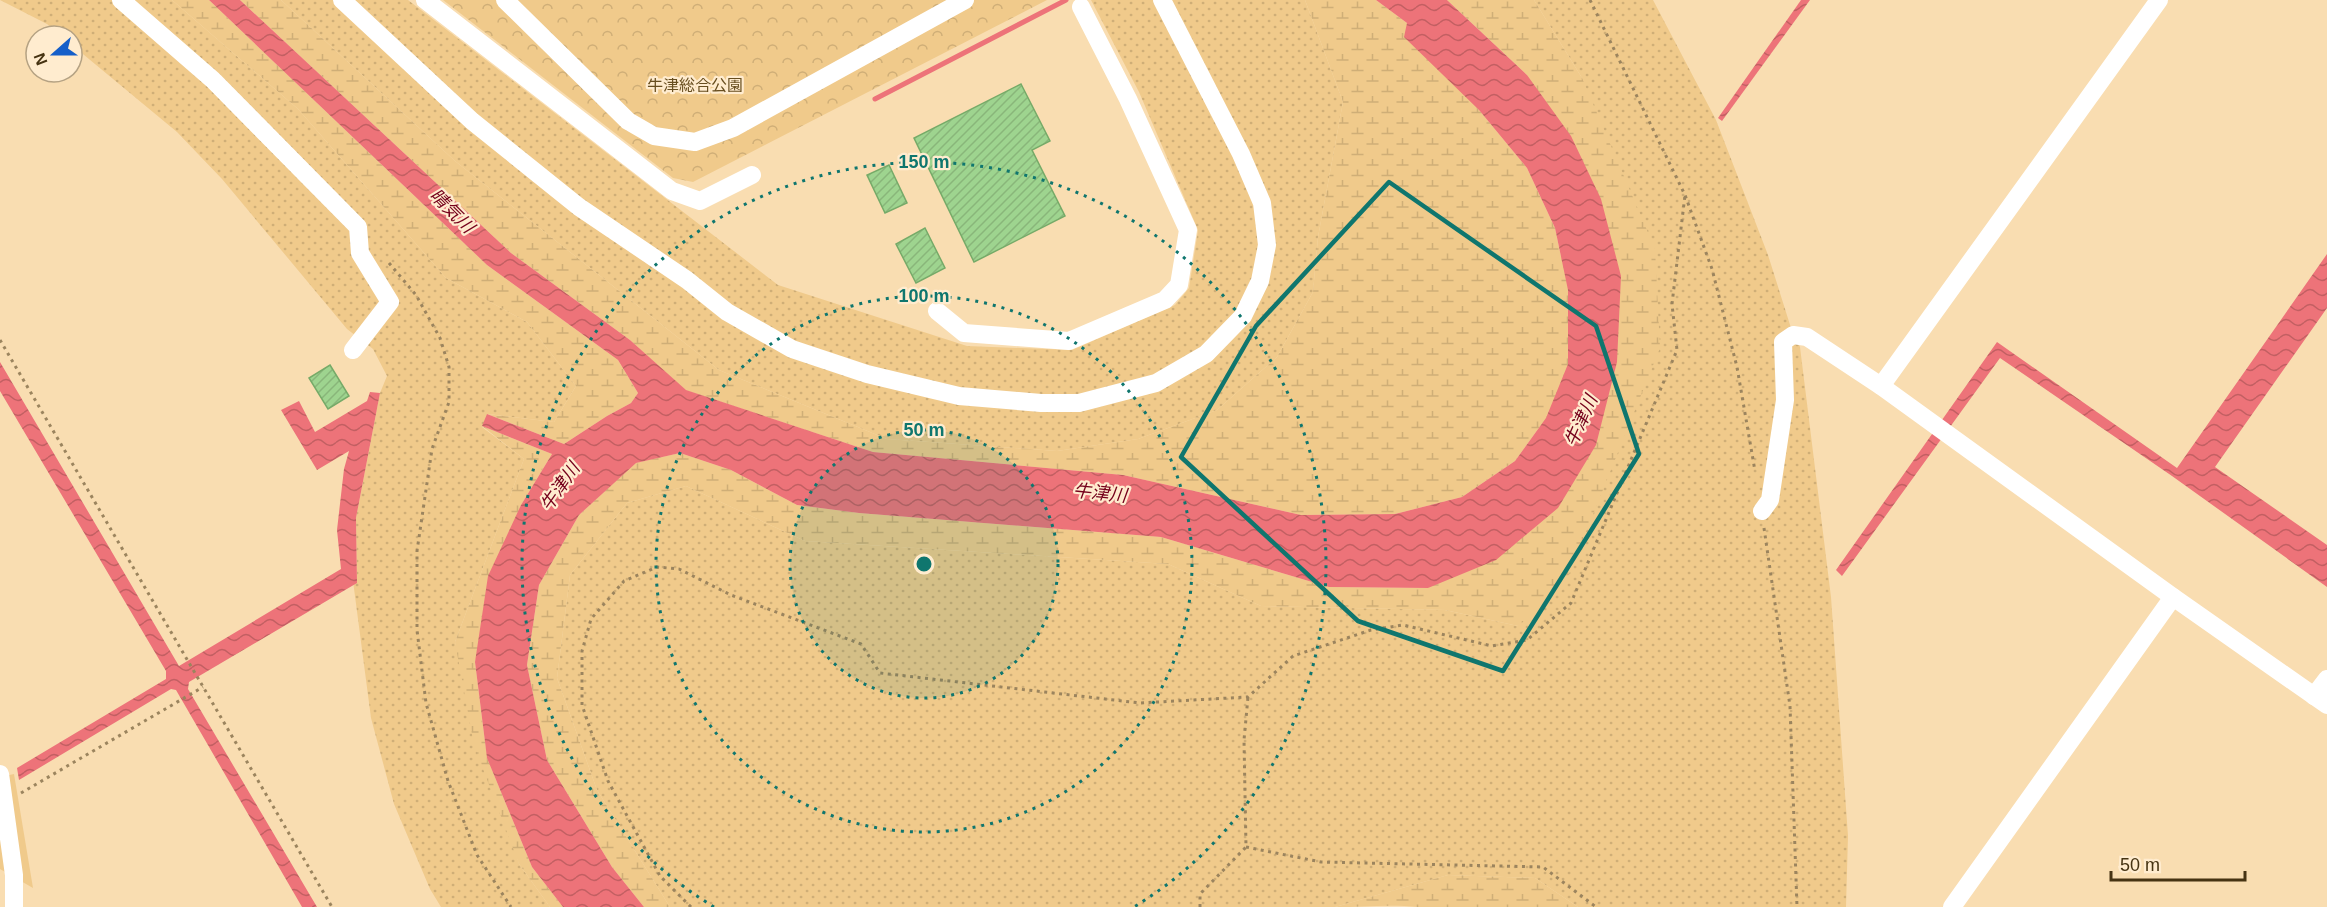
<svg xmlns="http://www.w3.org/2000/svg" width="2327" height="907" font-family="Arial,'Noto Sans JP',sans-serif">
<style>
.grass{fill:url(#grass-dots)}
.wetland{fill:url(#wetland-marsh)}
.park{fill:url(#park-crowns)}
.garden{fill:#f0ca8b}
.water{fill:url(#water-waves)}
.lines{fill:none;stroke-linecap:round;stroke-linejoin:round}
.stream{stroke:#ed7379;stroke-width:5}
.building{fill:url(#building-hatch);stroke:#76aa68;stroke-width:1.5}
.path{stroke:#9b845e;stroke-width:3;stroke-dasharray:3 4.5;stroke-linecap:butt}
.street{stroke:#fff;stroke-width:18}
.marked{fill:none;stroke:#0f766e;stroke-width:4.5;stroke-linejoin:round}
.ring{fill:none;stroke:#0f766e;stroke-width:3;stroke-dasharray:3 6}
.labels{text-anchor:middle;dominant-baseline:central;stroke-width:4.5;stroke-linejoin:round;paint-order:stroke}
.park-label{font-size:16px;fill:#684e1f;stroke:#ffeccf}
.water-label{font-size:18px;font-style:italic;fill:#75001b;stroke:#ffeccf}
.centre{fill:#0f766e;stroke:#ffeccf;stroke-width:3}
.ring-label{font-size:18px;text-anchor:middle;font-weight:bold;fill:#0f766e;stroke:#ffeccf;stroke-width:4.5;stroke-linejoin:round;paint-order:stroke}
</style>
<defs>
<pattern id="grass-dots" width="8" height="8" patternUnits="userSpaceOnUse" patternTransform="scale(1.5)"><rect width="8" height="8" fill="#f0ca8b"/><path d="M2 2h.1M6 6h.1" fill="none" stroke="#cfae77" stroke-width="1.8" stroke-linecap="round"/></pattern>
<pattern id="wetland-marsh" width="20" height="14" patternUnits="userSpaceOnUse" patternTransform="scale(1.5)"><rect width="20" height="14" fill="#f0ca8b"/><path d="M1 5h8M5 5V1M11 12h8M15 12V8" fill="none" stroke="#cfae77"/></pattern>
<pattern id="park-crowns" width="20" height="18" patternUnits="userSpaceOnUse" patternTransform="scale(1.5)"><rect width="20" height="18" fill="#f0ca8b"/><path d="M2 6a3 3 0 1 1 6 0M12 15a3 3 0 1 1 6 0" fill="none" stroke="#cfae77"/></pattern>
<pattern id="water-waves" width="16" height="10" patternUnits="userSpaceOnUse" patternTransform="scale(1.5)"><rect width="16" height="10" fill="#ed7379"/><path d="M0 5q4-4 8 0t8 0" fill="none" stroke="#c25f62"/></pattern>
<pattern id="building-hatch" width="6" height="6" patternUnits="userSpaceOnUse" patternTransform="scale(1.5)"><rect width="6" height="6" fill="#9ed48f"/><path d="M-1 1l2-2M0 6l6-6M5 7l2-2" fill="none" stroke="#89b67a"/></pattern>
</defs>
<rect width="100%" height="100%" fill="#f9ddb1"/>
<g class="grass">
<polygon points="0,0 172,0 298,109 446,278 527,322 576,386 554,422 488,414 482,427 524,459 455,642 519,864 550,907 441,907 430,889 394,804 371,718 353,581 357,582 356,518 380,393 387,376 373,349 347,329 222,179 177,132 72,45 72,36 62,36 47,24"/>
<polygon points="281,0 408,0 778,285 967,346 1072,350 1175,305 1189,288 1198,230 1139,92 1091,0 1305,0 1343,102 1318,237 1313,292 1277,357 1217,410 1138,439 1057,451 887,439 719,370 455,161"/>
<polygon points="1534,0 1653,0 1716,120 1768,255 1791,328 1800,347 1831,597 1848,836 1846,907 1578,907 1535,878 1448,875 1335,907 670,907 597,790 557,678 570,575 627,503 686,486 805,541 1168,564 1261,606 1445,610 1518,626 1582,78"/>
</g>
<g class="wetland">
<polygon points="172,0 209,0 487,265 618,360 638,393 631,403 607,416 564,444 487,414 554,422 576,386 527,322 446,278 298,109"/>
<polygon points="240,0 281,0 455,161 719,370 887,439 1057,451 1138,439 1217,410 1277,357 1313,292 1318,237 1343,102 1305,0 1376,0 1407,23 1527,168 1555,228 1568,290 1568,364 1546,418 1515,461 1462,497 1395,514 1301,515 1123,475 873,452 685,390 630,340 511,253"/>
<polygon points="1447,0 1534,0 1582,78 1655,249 1660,348 1563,589 1518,626 1445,610 1261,606 1168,564 805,541 686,486 627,503 570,575 557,678 597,790 670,907 644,907 612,867 547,760 527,665 539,585 579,515 635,463 680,453 731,470 797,505 859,513 1161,537 1329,587 1428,588 1617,362 1527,75"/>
<polygon points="482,426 552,454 521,505 475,662 487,758 532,867 563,907 550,907 519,864 474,745 455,642 524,459"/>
<path d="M1448,875l87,3 43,29h-160c-27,-3 -55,0 -83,0z"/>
</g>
<polygon class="park" points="443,0 1047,0 693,182 673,178"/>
<polygon class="garden" points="14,774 33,888 0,869 0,777"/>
<g class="water">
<polygon points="209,0 240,0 511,253 630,340 686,390 873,452 1123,475 1301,515 1395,514 1462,497 1515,461 1546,418 1568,364 1568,290 1555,228 1527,168 1479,110 1404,37 1407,23 1376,0 1447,0 1527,75 1571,136 1601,199 1621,276 1617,362 1596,445 1558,508 1496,560 1428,588 1329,587 1161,537 859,513 797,505 731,470 680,453 636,463 579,515 539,585 527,665 547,760 612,867 644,907 563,907 532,867 487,758 475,662 488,576 521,505 552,454 482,426 487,414 564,444 607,416 631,403 638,393 618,360 487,265"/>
<polygon points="1801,0 1810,0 1722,121 1718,118"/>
<polygon points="2327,254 2327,308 2215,467 2327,545 2327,587 2172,476 2000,358 1842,576 1836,570 1997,342 2177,468"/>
<polygon points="0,362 179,666 341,569 337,530 344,469 349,451 317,470 281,410 299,401 315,432 367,401 370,392 380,393 356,518 357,583 189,682 188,689 317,907 302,907 176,690 171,689 19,780 17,768 166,679 166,671 0,391"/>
</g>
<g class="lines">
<polyline class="stream" points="875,99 1066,0"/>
</g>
<g class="building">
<polygon points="1021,84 1050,141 1032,150 1065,216 974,262 914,138"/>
<polygon points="889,165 907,203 885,213 867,175"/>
<polygon points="925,228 945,268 916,283 896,244"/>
<polygon points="330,365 349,396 328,409 309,378"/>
</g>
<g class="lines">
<g class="path">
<polyline points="1590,0 1685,195 1712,269 1737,367 1755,471"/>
<polyline points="389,263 416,295 440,338 449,367 449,402 432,449 417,551 417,630 426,703 448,781 477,855 511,907"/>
<polyline points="0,340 332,907"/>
<polyline points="1764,528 1790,706 1797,907"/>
<polyline points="21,793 203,687"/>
<polyline points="1246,847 1321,862 1543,867 1596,907"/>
<polyline points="691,907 660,876 608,781 582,705 582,651 591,619 624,581 657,567 679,569 731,595 861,644 880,673 1140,703 1248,697 1293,656 1371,630 1403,625 1492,646 1527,640 1571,603 1677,350 1672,304 1685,195"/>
<polyline points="1200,907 1200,894 1246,847 1244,740 1248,697"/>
</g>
<g class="street">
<polyline points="121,0 213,80 358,227 360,253 390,302 353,350"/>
<polyline points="342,0 472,121 579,207 687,280 727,312 792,349 867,374 959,396 1041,403 1079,403 1156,383 1206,354 1243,316 1260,281 1267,245 1262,203 1241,154 1162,0"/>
<polyline points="425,0 672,191 700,201 752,175"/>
<polyline points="505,0 628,121 654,136 695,142 733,128 965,0"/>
<polyline points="937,311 964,333 1069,341 1165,300 1179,285 1188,230 1128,99 1081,7"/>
<polyline points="1881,386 2159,0"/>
<polyline points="1762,511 1770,500 1785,400 1783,342 1793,335 1807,337 1881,386 2173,597 2327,705"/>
<polyline points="2314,696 2327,679"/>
<polyline points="0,774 14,875 14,907"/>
<polyline points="1952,907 2173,597"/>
</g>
</g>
<path class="marked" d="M1389,182l207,144 43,128 -136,217 -145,-50 -177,-164 75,-131z"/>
<circle cx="924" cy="564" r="134" fill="#0f766e" fill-opacity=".12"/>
<g class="ring">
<circle cx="924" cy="564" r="134"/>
<circle cx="924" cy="564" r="268"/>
<path d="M714 907A402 402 0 1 1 1134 907"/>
</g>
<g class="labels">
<g class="park-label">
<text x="695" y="85">牛津総合公園</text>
</g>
<g class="water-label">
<text transform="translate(452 211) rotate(45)">晴気川</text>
<text transform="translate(1581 421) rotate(-66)">牛津川</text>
<text transform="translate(560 487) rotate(-55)">牛津川</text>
<text transform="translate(1100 493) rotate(6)">牛津川</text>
</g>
</g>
<circle cx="924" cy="564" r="9" class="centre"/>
<g class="ring-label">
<text x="924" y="168">150 m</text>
<text x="924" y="302">100 m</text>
<text x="924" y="436">50 m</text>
</g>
<g transform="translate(54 54) rotate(249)"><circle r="28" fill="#ffeccf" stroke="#b5a283" stroke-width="1.5"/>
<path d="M0-4.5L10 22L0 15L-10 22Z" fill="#155fc9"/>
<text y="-9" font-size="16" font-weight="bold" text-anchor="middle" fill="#463312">N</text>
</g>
<path d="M2111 871v9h134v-9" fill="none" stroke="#463312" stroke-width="3"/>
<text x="2120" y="871" font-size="18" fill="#463312" stroke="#ffeccf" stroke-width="4.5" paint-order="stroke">50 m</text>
</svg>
